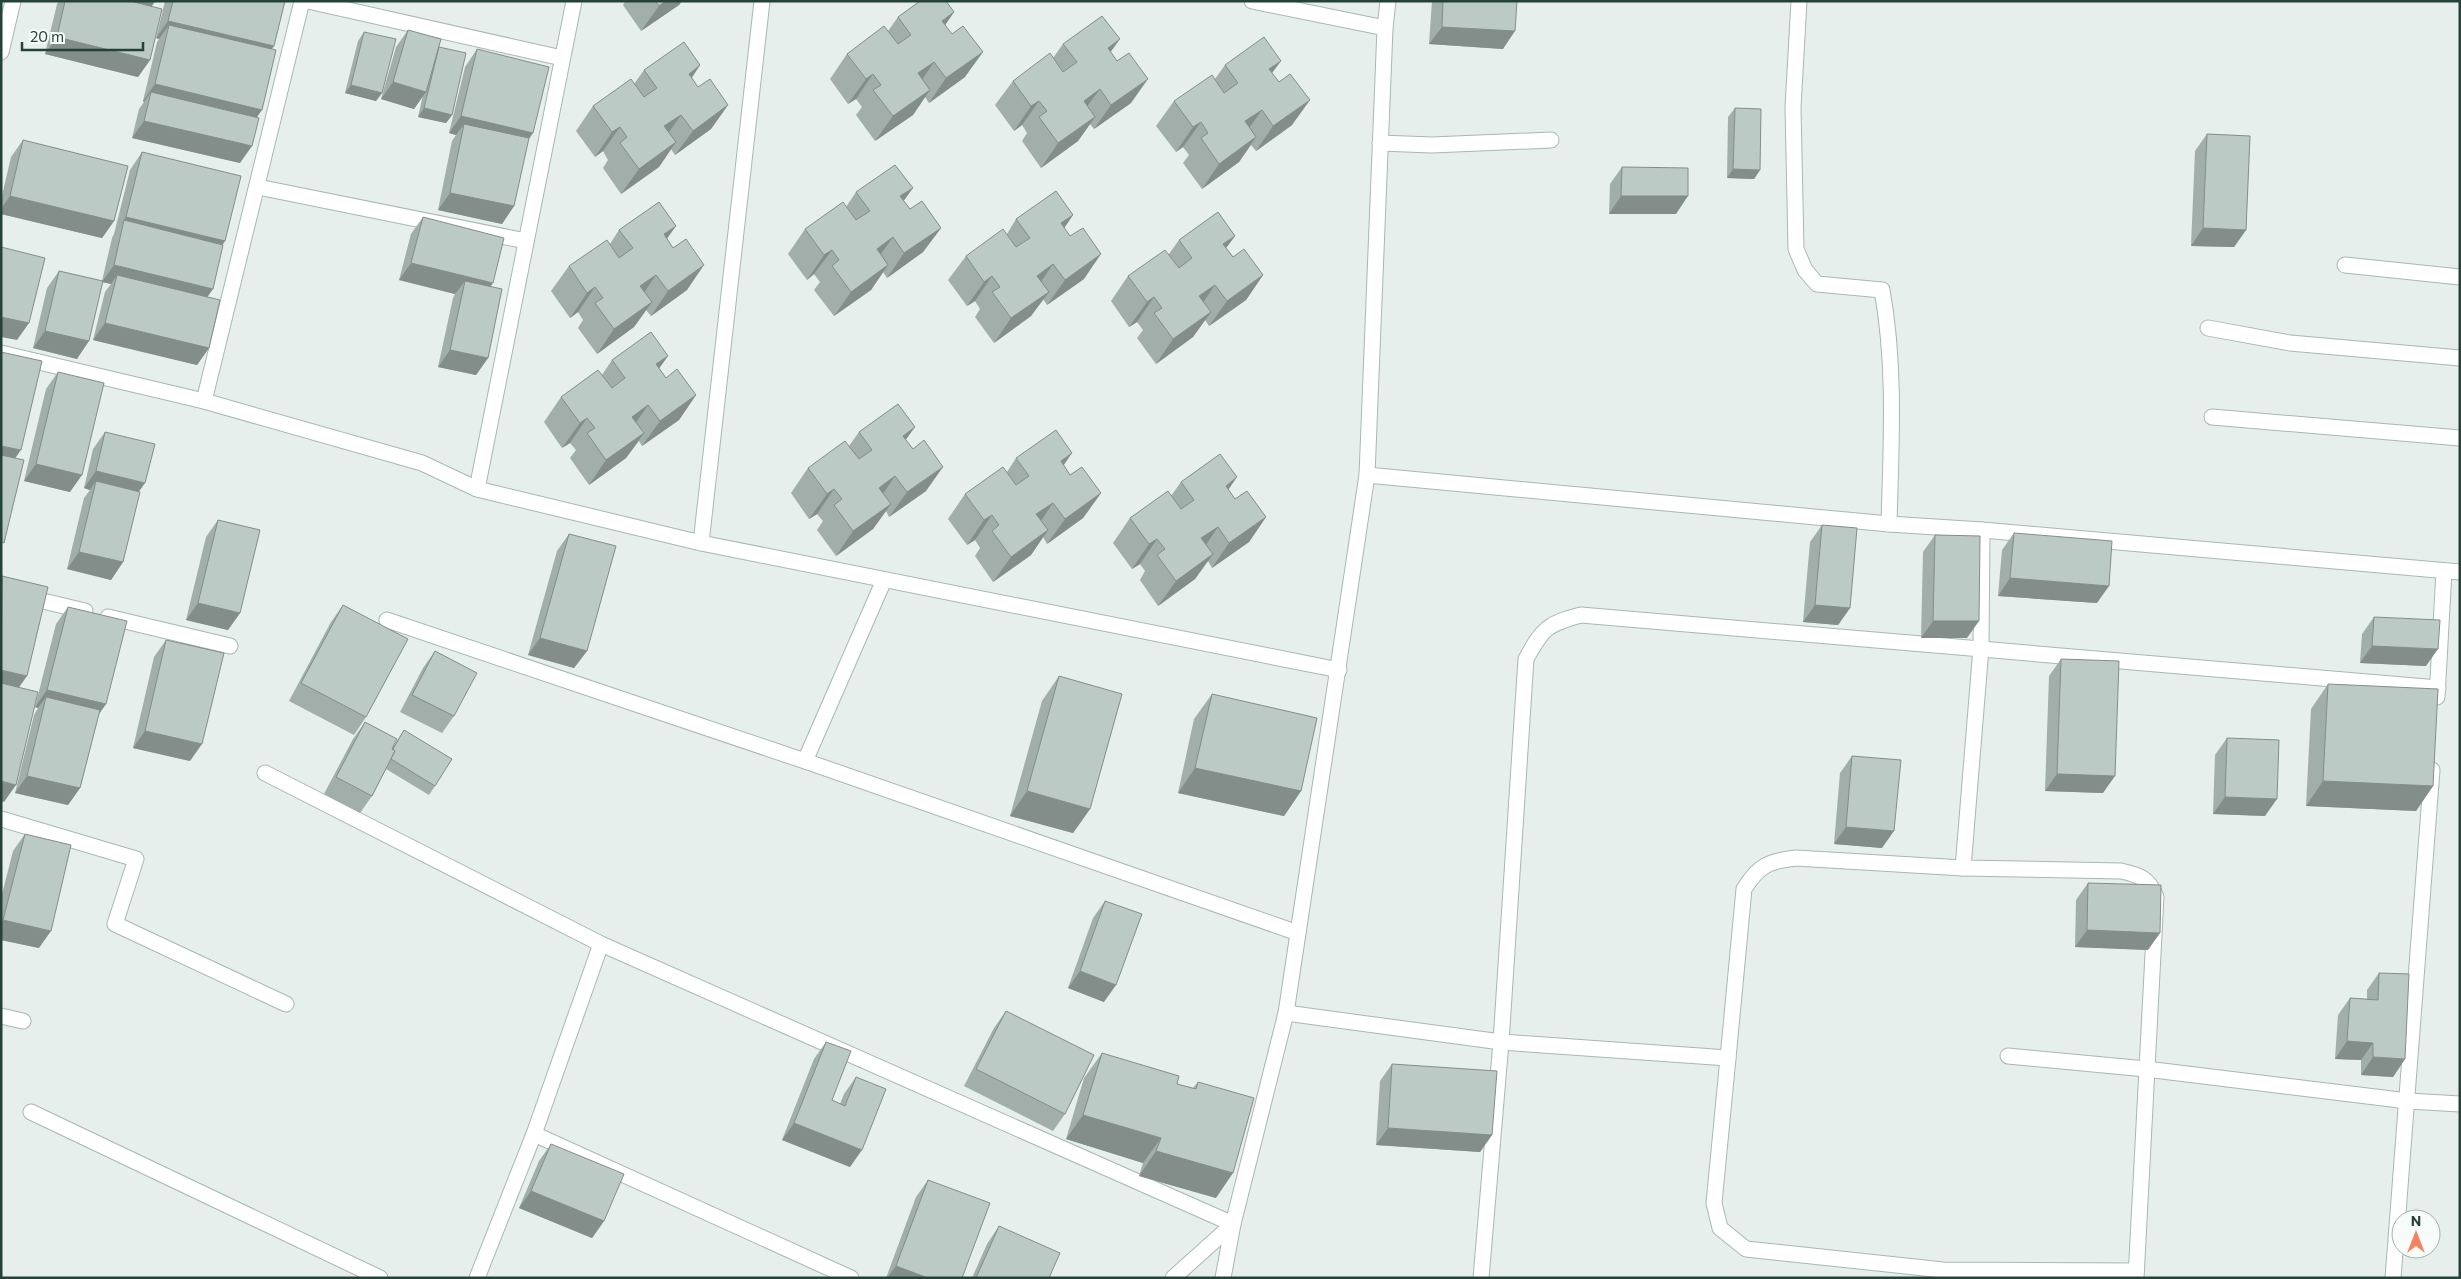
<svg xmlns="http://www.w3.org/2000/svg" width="2461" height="1279" font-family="Commissioner,sans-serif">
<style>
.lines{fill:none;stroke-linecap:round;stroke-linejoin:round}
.minor-casing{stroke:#a8b8b2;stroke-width:17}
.minor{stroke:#fff;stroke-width:15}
.wall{fill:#a1aea9}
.shaded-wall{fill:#838d89}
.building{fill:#bbcac4;stroke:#838d89}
</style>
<rect width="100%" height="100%" fill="#e6efeb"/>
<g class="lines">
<defs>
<g id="minor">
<polyline points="308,1 562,58"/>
<polyline points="1252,1 1385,28"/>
<path d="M1799,1l-6,106 3,142 9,21 12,14 65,6c14,77 9,156 7,234"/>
<polyline points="1,52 13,1"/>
<polyline points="1380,143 1432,145 1551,140"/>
<polyline points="258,187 526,241"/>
<polyline points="2345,265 2460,277"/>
<polyline points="2208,328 2290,343 2460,358"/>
<polyline points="1,353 204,401 422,463 477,489 701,543 1339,670"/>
<polyline points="204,401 302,1"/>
<polyline points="2212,417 2460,438"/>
<polyline points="1367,475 1889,524 1982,530 2460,572"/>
<polyline points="477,489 574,1"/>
<polyline points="701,543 762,1"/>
<polyline points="1,591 85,611"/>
<polyline points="108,617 230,646"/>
<polyline points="387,620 805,761 1298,933"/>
<polyline points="2437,697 2444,571"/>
<polyline points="805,761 884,580"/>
<polyline points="265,773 601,944 1233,1224 1173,1278"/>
<polyline points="1,819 136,859 115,924 286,1004"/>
<polyline points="1963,868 1981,648 1982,530"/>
<polyline points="1286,1013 1501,1042 1728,1058 1714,1203 1720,1228 1746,1249 1943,1270 2136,1271"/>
<polyline points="1,1016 23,1021"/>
<polyline points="2008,1056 2146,1069 2408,1101 2460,1104"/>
<path d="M1728,1058l16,-169c15,-24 25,-28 52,-31l167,10 158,3c18,4 28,7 35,26l-20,381"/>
<polyline points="31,1112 380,1278"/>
<polyline points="534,1134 851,1278"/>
<polyline points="477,1278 534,1134 601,944"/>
<polyline points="1223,1278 1233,1224 1286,1013 1367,475 1385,28 1388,1"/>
<path d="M1481,1278l20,-236 25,-383c17,-31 21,-35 55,-44l857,73"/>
<polyline points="2393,1278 2432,770"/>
</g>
</defs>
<use href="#minor" class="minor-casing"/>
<use href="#minor" class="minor"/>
</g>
<g class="wall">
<polygon points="59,1 155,1 152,6 150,60 138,77 45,54 57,4"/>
<polygon points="165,1 285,1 272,49 257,118 240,163 132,138 139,109 144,102 143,101 157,42 159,39 156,38"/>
<polygon points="625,1 682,1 679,5 641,31 623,5"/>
<polygon points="1432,1 1517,1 1503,49 1429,44"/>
<polygon points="954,12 945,25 965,77 929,103 925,97 913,115 875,141 856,115 862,107 856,99 848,104 830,79 847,54 888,31 898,17"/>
<polygon points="408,30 439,47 452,115 446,123 418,117 423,95 414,109 381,99 396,47"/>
<polygon points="364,32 382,93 376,101 345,93 358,41"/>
<polygon points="1063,44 1111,52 1131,103 1094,129 1090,124 1078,141 1041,168 1022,141 1027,133 1022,125 1014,131 995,105 1013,81 1053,58"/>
<polygon points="477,49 533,133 528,140 514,206 502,224 438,210 452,141 456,135 449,133 465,67"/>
<polygon points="700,65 692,78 698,87 728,105 711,129 675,155 671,149 659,167 621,194 603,168 608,160 603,151 595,157 576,131 593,106 634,84 644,70"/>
<polygon points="1225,65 1272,73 1292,125 1256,151 1251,145 1239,162 1202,189 1183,163 1189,155 1183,147 1176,152 1156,126 1174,101 1215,79"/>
<polygon points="1735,108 1760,170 1754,179 1727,178 1728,117"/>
<polygon points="2207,134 2246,230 2234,247 2191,246 2195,151"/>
<polygon points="23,140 114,221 102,238 1,214 1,200 11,157"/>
<polygon points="142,152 225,241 223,244 207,297 209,348 197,365 93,340 105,292 111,284 103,282 77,359 33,348 47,288 59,271 102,281 112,238 114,234 130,170"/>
<polygon points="1622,167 1676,214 1609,214 1610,184"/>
<polygon points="856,192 904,201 910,209 941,228 923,252 887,278 883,272 871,290 834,316 814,290 820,282 814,274 807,280 788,254 805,229 846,207"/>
<polygon points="1073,215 1064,228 1084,279 1047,305 1043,299 1031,316 994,343 975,317 980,309 975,301 967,306 948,280 966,256 1007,234 1016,219"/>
<polygon points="423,217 491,286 488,358 476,375 438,367 453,298 455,294 399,280 411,234"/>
<polygon points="619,230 667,238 687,290 651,316 646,310 634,327 597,354 578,328 583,320 578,312 570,318 551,291 569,266 610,244"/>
<polygon points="1235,236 1226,248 1233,257 1263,275 1246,300 1209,326 1205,320 1193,337 1156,364 1137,338 1143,330 1137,322 1129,327 1111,301 1128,276 1169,254 1179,240"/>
<polygon points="668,356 659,368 666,378 696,395 679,420 642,446 639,441 626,458 589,485 570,458 576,450 570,443 562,448 544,422 561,397 602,375 612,360"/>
<polygon points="58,372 70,492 24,481 46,389"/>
<polygon points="105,432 139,491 123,562 111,580 67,569 84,498 90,490 84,488 93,449"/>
<polygon points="859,432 906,440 926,491 889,517 886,511 873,529 836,556 817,530 823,521 817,514 809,519 791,493 808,468 849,446"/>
<polygon points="1016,458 1064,465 1070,475 1101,493 1083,518 1047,544 1043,537 1031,555 993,582 975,556 980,548 975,540 967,545 948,519 965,494 1007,472"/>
<polygon points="1181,482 1228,490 1235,499 1266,517 1249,542 1212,568 1208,561 1195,579 1158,606 1140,580 1145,571 1140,564 1132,569 1113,543 1130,518 1171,496"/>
<polygon points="218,520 240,613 228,630 186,620 206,537"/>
<polygon points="1822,525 1850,608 1838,625 1803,622 1810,542"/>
<polygon points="2014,533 2097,603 1998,596 2002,550"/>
<polygon points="569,534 587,651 574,668 528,655 557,551"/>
<polygon points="1935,535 1967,638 1921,638 1923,552"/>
<polygon points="343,605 366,717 354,735 289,701 331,622"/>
<polygon points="68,607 106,704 98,715 80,788 68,805 15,793 34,715 38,708 35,707 56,624"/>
<polygon points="2374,617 2426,666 2360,663 2362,634"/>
<polygon points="166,640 190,761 133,748 154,657"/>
<polygon points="435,651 454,716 442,733 400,712 423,668"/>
<polygon points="2061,659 2103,793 2045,791 2049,676"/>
<polygon points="1059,676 1090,809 1073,833 1010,816 1042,701"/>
<polygon points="2328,684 2433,786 2416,811 2306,806 2311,709"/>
<polygon points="1212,694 1301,791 1284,816 1178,793 1194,719"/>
<polygon points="365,722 394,746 404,730 435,786 429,795 386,769 372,796 360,813 324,794 353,739"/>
<polygon points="2227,738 2265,816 2213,814 2215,755"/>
<polygon points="1852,756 1882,848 1834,844 1840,773"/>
<polygon points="25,834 39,948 1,940 1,898 13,851"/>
<polygon points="2088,883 2148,950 2075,947 2076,900"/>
<polygon points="1105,901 1104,1002 1068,988 1093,918"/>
<polygon points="2379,973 2405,1059 2393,1077 2361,1075 2361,1060 2335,1059 2338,1015 2350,998 2367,999 2367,990"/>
<polygon points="1006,1011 1065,1114 1053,1131 964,1086 994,1028"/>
<polygon points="826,1042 832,1100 840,1104 844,1094 856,1077 850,1167 782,1140 814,1059"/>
<polygon points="1102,1053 1177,1084 1193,1088 1198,1082 1216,1198 1139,1176 1143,1163 1066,1139 1084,1078"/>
<polygon points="1392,1064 1492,1135 1480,1152 1376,1145 1380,1081"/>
<polygon points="551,1144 604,1221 592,1238 519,1208 539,1161"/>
<polygon points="928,1180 962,1278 886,1278 916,1197"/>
<polygon points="999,1226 1049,1278 972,1278 987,1244"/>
</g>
<g class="shaded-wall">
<polygon points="100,1 155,1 147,13"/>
<polygon points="666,1 682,1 679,5 641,31 659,6"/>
<polygon points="954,12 937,37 942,21"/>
<polygon points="168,21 274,46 262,63 169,25 159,39 156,38"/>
<polygon points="1442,27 1515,31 1503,49 1429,44"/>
<polygon points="57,37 150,60 138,77 45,54"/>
<polygon points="1120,39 1102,64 1108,48"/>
<polygon points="983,52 965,77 929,103 946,78"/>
<polygon points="1281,61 1263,85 1269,69"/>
<polygon points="934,62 917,87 918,73"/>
<polygon points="700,65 683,90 689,74"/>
<polygon points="873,74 856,99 848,104 866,79"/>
<polygon points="1148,79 1131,103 1094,129 1111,105"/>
<polygon points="393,82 426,92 414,109 381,99"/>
<polygon points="155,84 262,110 250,127 151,92 144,102 143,101"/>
<polygon points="351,85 382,93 376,101 345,93"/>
<polygon points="1100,89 1082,113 1084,101"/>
<polygon points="930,90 913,115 875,141 893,116"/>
<polygon points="1310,100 1292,125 1256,151 1273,126"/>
<polygon points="1039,101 1022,125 1014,131 1031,106"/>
<polygon points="728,105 711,129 675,155 693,131"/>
<polygon points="424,108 452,115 446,123 418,117"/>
<polygon points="1262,110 1244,135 1245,121"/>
<polygon points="681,115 664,139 664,126"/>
<polygon points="461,116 533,133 521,150 464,124 456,135 449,133"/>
<polygon points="1095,117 1078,141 1041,168 1058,143"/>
<polygon points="144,121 252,146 240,163 132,138"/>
<polygon points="1201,122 1183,147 1176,152 1193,127"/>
<polygon points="620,127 603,151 595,157 612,132"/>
<polygon points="1256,137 1239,162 1202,189 1219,164"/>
<polygon points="676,142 659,167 621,194 639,169"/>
<polygon points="1733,169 1760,170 1754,179 1727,178"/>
<polygon points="913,188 895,213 900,196"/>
<polygon points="450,193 514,206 502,224 438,210"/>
<polygon points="10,196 114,221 102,238 1,214 1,209"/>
<polygon points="1621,196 1688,196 1676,214 1609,214"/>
<polygon points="1073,215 1056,240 1061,223"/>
<polygon points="126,217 225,241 213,258 124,220 114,234"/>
<polygon points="676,226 659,250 664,234"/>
<polygon points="941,228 923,252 887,278 904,253"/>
<polygon points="2203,228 2246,230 2234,247 2191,246"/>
<polygon points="1235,236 1217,260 1223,244"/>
<polygon points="893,237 875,262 877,249"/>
<polygon points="832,250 814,274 807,280 824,255"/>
<polygon points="1101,254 1084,279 1047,305 1065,280"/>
<polygon points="411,263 493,283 481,300 465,281 455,294 399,280"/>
<polygon points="1053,264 1036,289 1037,276"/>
<polygon points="114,265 213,289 201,306 117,275 111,284 102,282"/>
<polygon points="704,265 687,290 651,316 668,291"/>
<polygon points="888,265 871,290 834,316 851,292"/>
<polygon points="656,275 639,300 640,286"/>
<polygon points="1263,275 1246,300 1209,326 1227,301"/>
<polygon points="992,276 975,301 967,306 984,282"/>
<polygon points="1215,285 1198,310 1199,296"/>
<polygon points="595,287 578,312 570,318 587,293"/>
<polygon points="1049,292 1031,316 994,343 1011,318"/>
<polygon points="1154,297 1137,322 1129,327 1147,302"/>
<polygon points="652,302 634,327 597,354 614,329"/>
<polygon points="1211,312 1193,337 1156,364 1173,339"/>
<polygon points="1,317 29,323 17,340 1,337"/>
<polygon points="105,323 209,348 197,365 93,340"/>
<polygon points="45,331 89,341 77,359 33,348"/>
<polygon points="450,350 488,358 476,375 438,367"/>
<polygon points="668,356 650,381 656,364"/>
<polygon points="696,395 679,420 642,446 660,421"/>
<polygon points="648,405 631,430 632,417"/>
<polygon points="587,418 570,443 562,448 580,423"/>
<polygon points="915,427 897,452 903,436"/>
<polygon points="644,433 626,458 589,485 606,460"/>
<polygon points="1,446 21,450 9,467 1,466"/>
<polygon points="1072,453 1055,478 1061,461"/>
<polygon points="36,464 82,475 70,492 24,481"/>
<polygon points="943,467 926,491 889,517 907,492"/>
<polygon points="96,471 145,483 133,500 96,481 90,490 84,488"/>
<polygon points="895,476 878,501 879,488"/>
<polygon points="1237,477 1220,502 1226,486"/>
<polygon points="834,489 817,514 809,519 827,494"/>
<polygon points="1101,493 1083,518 1047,544 1065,519"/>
<polygon points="1053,503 1036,528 1036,514"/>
<polygon points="891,504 873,529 836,556 853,531"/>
<polygon points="992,515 975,540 967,545 984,520"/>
<polygon points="1266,517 1249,542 1212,568 1229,543"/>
<polygon points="1218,527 1201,552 1201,538"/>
<polygon points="1048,530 1031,555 993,582 1011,557"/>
<polygon points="1157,539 1140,564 1132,569 1149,544"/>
<polygon points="79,552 123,562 111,580 67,569"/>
<polygon points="1213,554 1195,579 1158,606 1176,581"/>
<polygon points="2010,578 2109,586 2097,603 1998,596"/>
<polygon points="198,603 240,613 228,630 186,620"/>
<polygon points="1815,605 1850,608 1838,625 1803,622"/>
<polygon points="1933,621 1979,621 1967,638 1921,638"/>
<polygon points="540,638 587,651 574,668 528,655"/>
<polygon points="2372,646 2438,649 2426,666 2360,663"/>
<polygon points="1,670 27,676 15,693 1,690"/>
<polygon points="47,690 106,704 94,721 46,697 38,708 35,707"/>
<polygon points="145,731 202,744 190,761 133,748"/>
<polygon points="1195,768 1301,791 1284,816 1178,793"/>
<polygon points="2057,774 2115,776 2103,793 2045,791"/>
<polygon points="27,776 80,788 68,805 15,793"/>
<polygon points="1,781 16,785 4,802 1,801"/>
<polygon points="2323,781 2433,786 2416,811 2306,806"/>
<polygon points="1027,791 1090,809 1073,833 1010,816"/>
<polygon points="2225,797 2277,799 2265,816 2213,814"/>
<polygon points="1846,827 1894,831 1882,848 1834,844"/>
<polygon points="3,920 51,931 39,948 1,940 1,924"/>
<polygon points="2087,930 2160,933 2148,950 2075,947"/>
<polygon points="1080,971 1116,985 1104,1002 1068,988"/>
<polygon points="2347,1041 2373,1043 2361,1060 2335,1059"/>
<polygon points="2373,1057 2405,1059 2393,1077 2361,1075"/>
<polygon points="1083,1115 1161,1138 1143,1163 1066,1139"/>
<polygon points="794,1123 862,1150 850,1167 782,1140"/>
<polygon points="1388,1128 1492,1135 1480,1152 1376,1145"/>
<polygon points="1156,1151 1233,1173 1216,1198 1139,1176"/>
<polygon points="531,1191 604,1221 592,1238 519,1208"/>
<polygon points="896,1266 928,1278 887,1278"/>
</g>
<g class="building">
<polygon points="65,1 130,1 162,9 150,60 57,37"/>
<polygon points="173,1 285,1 274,46 168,21"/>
<polygon points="655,1 666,1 659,6"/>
<polygon points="920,1 946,1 954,12 942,21 952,34 963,26 983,52 946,78 934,62 918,73 930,90 893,116 873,90 881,85 873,74 866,79 847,54 884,26 898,44 911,35 898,17"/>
<polygon points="1443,1 1517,1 1515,31 1442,27"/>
<polygon points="1102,16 1120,39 1108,48 1117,61 1129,53 1148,79 1111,105 1100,89 1084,101 1095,117 1058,143 1039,117 1047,111 1039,101 1031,106 1013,81 1050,53 1063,72 1077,62 1063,44"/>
<polygon points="169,25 276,50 262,110 155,84"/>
<polygon points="408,30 441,39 426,92 393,82"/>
<polygon points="364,32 396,39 382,93 351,85"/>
<polygon points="1264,37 1281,61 1269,69 1279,82 1290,74 1310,100 1273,126 1262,110 1245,121 1256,137 1219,164 1201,138 1208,133 1201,122 1193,127 1174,101 1212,75 1224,93 1238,83 1225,65"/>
<polygon points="684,42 700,65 689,74 698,87 710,79 728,105 693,131 681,115 664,126 676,142 639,169 620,143 627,137 620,127 612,132 593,106 631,79 644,97 657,88 644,70"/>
<polygon points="439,47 466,53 452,115 424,108"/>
<polygon points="477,49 549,67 533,133 461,116"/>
<polygon points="151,92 259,118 252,146 144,121"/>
<polygon points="1735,108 1761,109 1760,170 1733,169"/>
<polygon points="464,124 529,138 514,206 450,193"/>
<polygon points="2207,134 2250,136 2246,230 2203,228"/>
<polygon points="23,140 128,166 114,221 10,196"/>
<polygon points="142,152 241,176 225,241 126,217"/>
<polygon points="895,165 913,188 900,196 910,209 922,201 941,228 904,253 893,237 877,249 888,265 851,292 832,266 839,260 832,250 824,255 805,229 843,202 856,220 870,211 856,192"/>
<polygon points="1622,167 1688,168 1688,196 1621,196"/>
<polygon points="1056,191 1073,215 1061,223 1070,236 1083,228 1101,254 1065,280 1053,264 1037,276 1049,292 1011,318 992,292 1000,287 992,276 984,282 966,256 1003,229 1016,247 1030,238 1016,219"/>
<polygon points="659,202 676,226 664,234 673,248 686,239 704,265 668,291 656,275 640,286 652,302 614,329 595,303 603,298 595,287 587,293 569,266 607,240 619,258 633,248 619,230"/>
<polygon points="1218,212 1235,236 1223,244 1233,257 1244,249 1263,275 1227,301 1215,285 1199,296 1211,312 1173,339 1154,313 1162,308 1154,297 1147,302 1128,276 1165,250 1179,268 1192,258 1179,240"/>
<polygon points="423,217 504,238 493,283 411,263"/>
<polygon points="124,220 223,245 213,289 114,265"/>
<polygon points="1,247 45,258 29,323 1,317"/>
<polygon points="59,271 103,281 89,341 45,331"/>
<polygon points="117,275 220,300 209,348 105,323"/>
<polygon points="465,281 502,289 488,358 450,350"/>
<polygon points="651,332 668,356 656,364 666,378 677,369 696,395 660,421 648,405 632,417 644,433 606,460 587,433 595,428 587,418 580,423 561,397 598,370 612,388 625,378 612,360"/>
<polygon points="1,352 42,361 21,450 1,446"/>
<polygon points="58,372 104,383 82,475 36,464"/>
<polygon points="898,404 915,427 903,436 913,449 924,440 943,467 907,492 895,476 879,488 891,504 853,531 834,505 842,499 834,489 827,494 808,468 845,441 859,459 872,450 859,432"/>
<polygon points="1056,430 1072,453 1061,461 1070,475 1082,467 1101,493 1065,519 1053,503 1036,514 1048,530 1011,557 992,531 999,525 992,515 984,520 965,494 1003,467 1016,485 1029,476 1016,458"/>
<polygon points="105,432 155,444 145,483 96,471"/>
<polygon points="1220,454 1237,477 1226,486 1235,499 1247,491 1266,517 1229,543 1218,527 1201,538 1213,554 1176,581 1157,555 1165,549 1157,539 1149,544 1130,518 1168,491 1181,509 1194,500 1181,482"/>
<polygon points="1,455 24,460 4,543 1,542"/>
<polygon points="96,481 140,492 123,562 79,552"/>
<polygon points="218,520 260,530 240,613 198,603"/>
<polygon points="1822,525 1857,528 1850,608 1815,605"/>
<polygon points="2014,533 2112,541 2109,586 2010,578"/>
<polygon points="569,534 616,546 587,651 540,638"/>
<polygon points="1935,535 1980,536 1979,621 1933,621"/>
<polygon points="2,576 48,587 27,676 1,670"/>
<polygon points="343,605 408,639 366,717 301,683"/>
<polygon points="68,607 127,621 106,704 47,690"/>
<polygon points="2374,617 2440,620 2438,649 2372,646"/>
<polygon points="166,640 224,653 202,744 145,731"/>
<polygon points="435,651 477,673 454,716 412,695"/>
<polygon points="2061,659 2119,661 2115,776 2057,774"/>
<polygon points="1059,676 1122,694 1090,809 1027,791"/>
<polygon points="1,683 38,692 16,785 1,781"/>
<polygon points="2328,684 2438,689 2433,786 2323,781"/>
<polygon points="1212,694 1317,718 1301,791 1195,768"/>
<polygon points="46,697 100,710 80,788 27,776"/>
<polygon points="365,722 397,739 392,749 395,751 372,796 336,777"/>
<polygon points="404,730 452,759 435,786 391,759 395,751 393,749"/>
<polygon points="2227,738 2279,740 2277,799 2225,797"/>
<polygon points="1852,756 1901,760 1894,831 1846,827"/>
<polygon points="25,834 71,845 51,931 3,920"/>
<polygon points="2088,883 2161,885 2160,933 2087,930"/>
<polygon points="1105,901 1142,914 1116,985 1080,971"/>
<polygon points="2379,973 2409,974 2405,1059 2373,1057 2373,1043 2347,1041 2350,998 2378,1000"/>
<polygon points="1006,1011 1094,1055 1065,1114 976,1069"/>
<polygon points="826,1042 851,1051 832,1100 845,1106 856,1077 886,1089 862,1150 794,1123"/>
<polygon points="1102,1053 1179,1076 1177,1084 1196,1089 1198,1082 1254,1098 1233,1173 1156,1151 1161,1138 1083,1115"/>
<polygon points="1392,1064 1497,1071 1492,1135 1388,1128"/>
<polygon points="551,1144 624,1174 604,1221 531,1191"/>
<polygon points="928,1180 990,1203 962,1278 928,1278 896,1266"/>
<polygon points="999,1226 1060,1253 1049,1278 976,1278"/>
</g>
<rect width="2461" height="1279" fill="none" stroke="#24423a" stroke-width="5"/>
<g transform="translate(2416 1234)"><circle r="24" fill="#f7fbf9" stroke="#a3b1ad"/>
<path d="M0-4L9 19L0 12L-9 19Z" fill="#f4845f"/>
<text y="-8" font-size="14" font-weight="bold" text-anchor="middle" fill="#24423a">N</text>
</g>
<path d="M22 42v8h121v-8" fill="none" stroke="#24423a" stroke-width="2.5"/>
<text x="30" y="42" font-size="15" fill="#24423a" stroke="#f7fbf9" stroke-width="4" paint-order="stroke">20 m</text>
</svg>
